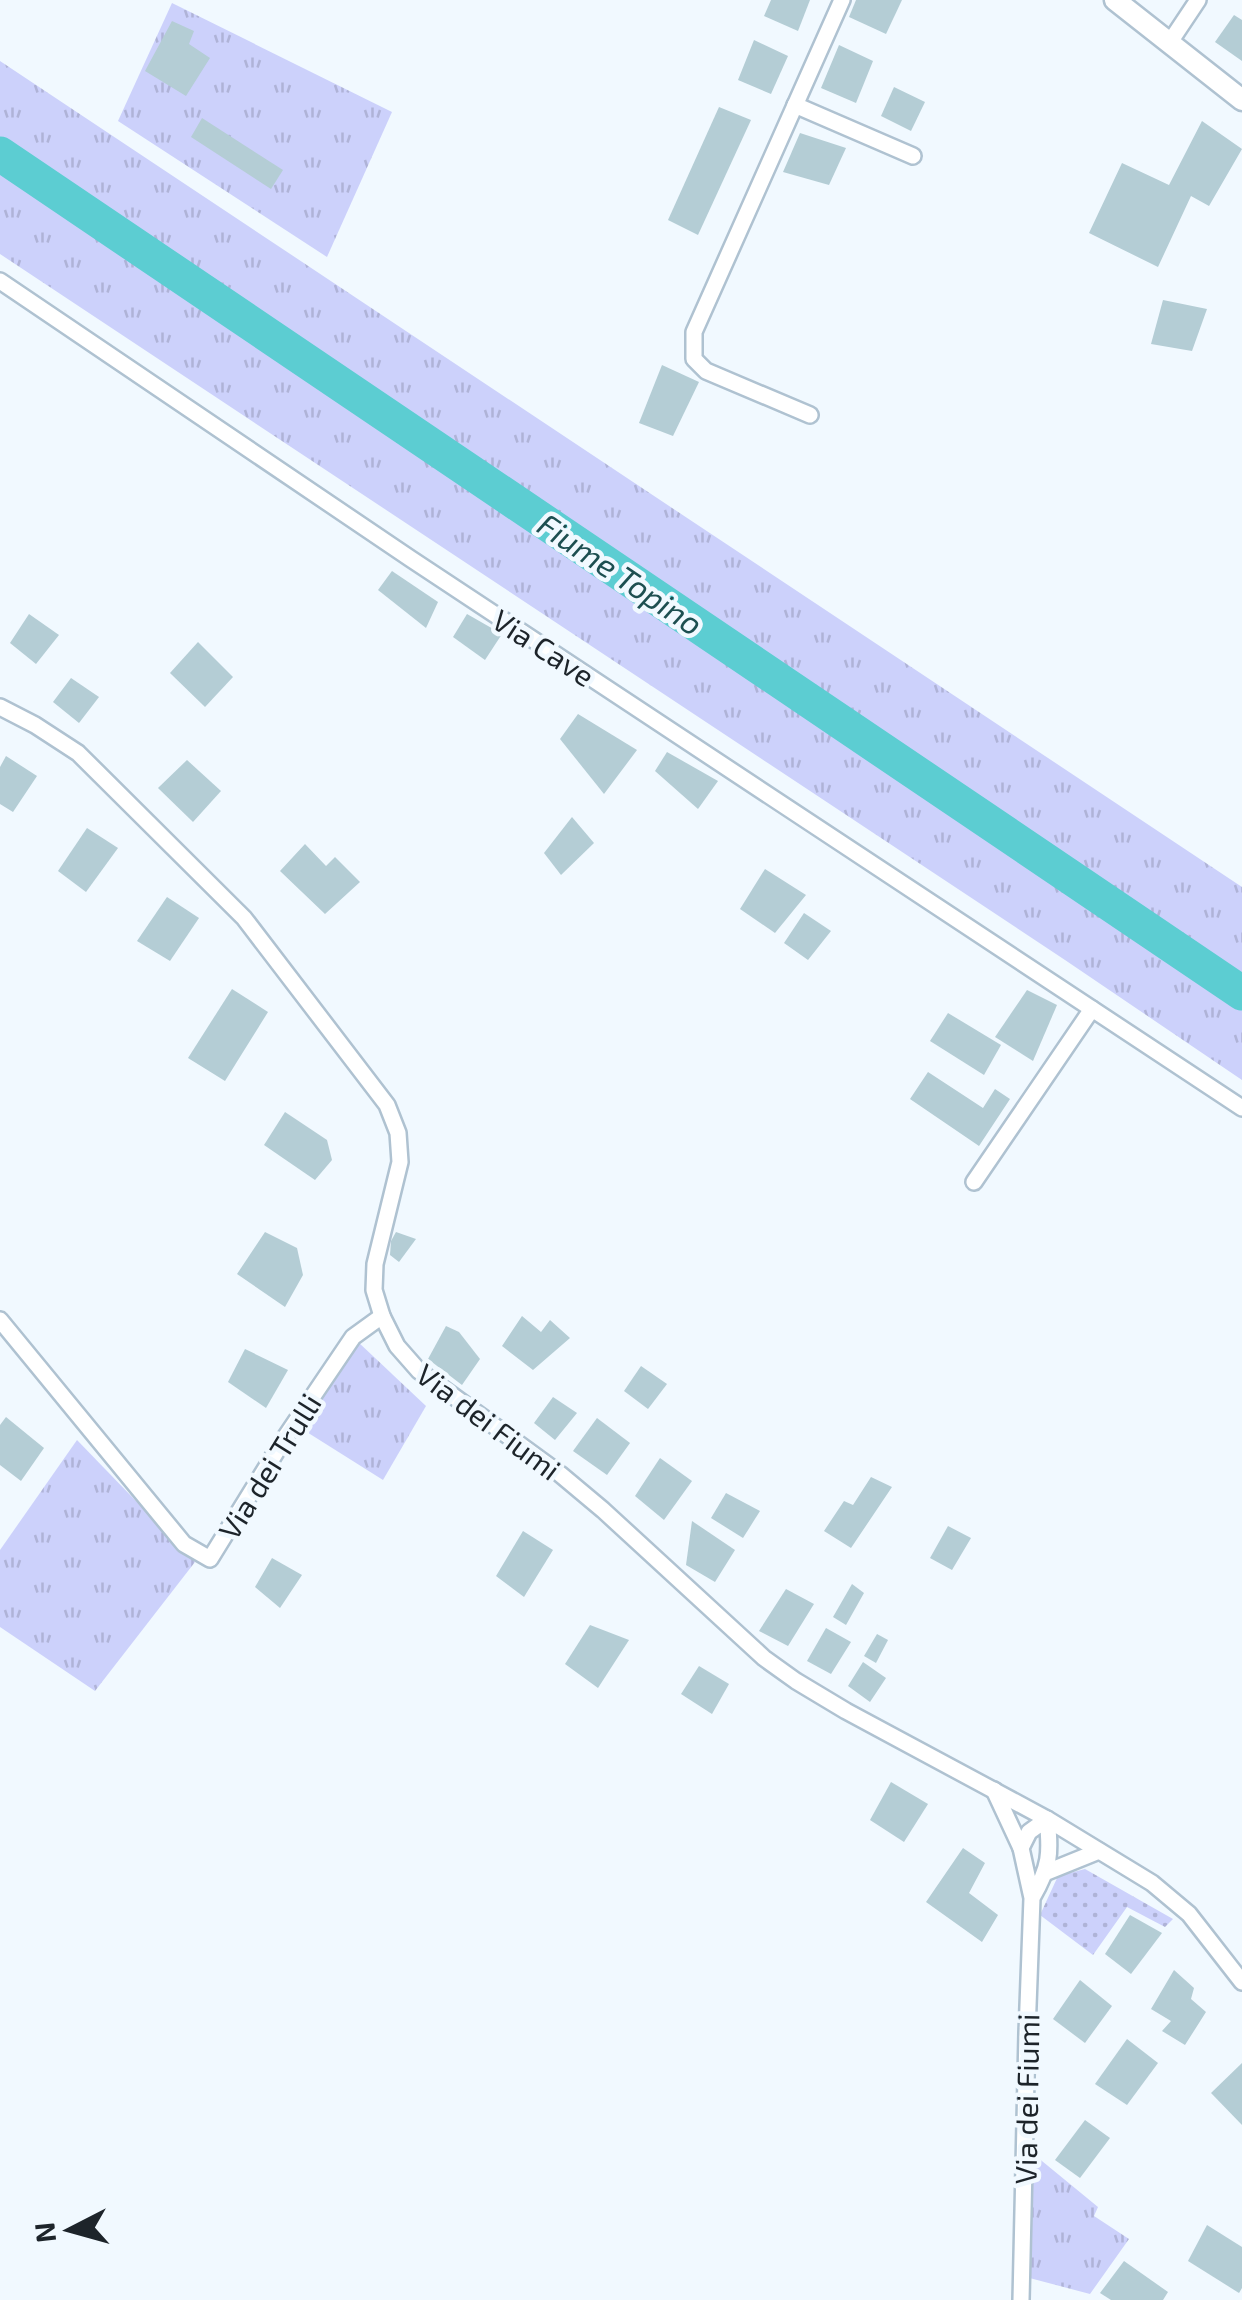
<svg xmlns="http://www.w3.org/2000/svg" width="1242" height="2300" font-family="'Exo 2',sans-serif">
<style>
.grass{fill:url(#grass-tufts)}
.park{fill:url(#park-dots)}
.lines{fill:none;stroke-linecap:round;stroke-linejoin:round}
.river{stroke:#5ccdd2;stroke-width:35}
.building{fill:#b4cdd5}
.minor-casing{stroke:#afc2d1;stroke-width:20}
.tertiary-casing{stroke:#afc2d1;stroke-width:25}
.minor{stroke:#fff;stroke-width:15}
.tertiary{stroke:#fff;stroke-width:20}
.labels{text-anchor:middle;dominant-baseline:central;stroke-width:9;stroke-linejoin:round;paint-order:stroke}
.street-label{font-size:30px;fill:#1d242a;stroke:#f1f9ff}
.water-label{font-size:32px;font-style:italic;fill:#1d4f51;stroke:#f1f9ff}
</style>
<defs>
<pattern id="grass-tufts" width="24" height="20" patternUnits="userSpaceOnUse" patternTransform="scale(2.5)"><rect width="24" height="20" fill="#ccd1fb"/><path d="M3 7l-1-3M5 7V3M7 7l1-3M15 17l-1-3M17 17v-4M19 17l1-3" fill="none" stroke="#afb3d7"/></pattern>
<pattern id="park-dots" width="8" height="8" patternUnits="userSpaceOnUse" patternTransform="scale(2.5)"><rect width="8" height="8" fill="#ccd1fb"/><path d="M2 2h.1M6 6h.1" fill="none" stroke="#afb3d7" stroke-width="1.8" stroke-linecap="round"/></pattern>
</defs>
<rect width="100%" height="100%" fill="#f1f9ff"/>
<g class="grass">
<polygon points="172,3 392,112 327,257 118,121"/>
<polygon points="0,61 1242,887 1242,1080 1065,960 0,254"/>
<polygon points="357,1341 426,1406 383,1480 302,1429"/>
<polygon points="77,1440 195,1562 95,1691 0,1627 0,1550"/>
<polygon points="1031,2152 1098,2207 1094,2216 1129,2239 1090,2294 1022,2276"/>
</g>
<polygon class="park" points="1085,1869 1173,1919 1165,1927 1127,1907 1093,1955 1040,1915 1058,1876"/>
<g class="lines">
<polyline class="river" points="0,154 1242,993"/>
</g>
<g class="building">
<polygon points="771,0 810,0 798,31 764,16"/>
<polygon points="856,0 902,0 886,34 849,17"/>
<polygon points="1234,15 1242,20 1242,61 1215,42"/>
<polygon points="172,21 194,31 189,44 210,58 186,96 145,71"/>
<polygon points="754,40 788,56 771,94 738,80"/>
<polygon points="839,45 873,61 856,103 821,88"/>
<polygon points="894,87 925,102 911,131 881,116"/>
<polygon points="719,107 751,120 698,235 668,220"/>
<polygon points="202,118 283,170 271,189 191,137"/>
<polygon points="1202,121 1242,149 1209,206 1191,196 1158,267 1089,233 1122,163 1169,185"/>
<polygon points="800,133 846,148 829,185 783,172"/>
<polygon points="1163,300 1207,309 1192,351 1151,344"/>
<polygon points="662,365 699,382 673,436 639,423"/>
<polygon points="392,571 438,602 426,628 378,590"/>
<polygon points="29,614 59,635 36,664 10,643"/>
<polygon points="467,614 502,634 485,660 453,637"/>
<polygon points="198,642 233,677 205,707 170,673"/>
<polygon points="71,678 99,697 79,723 53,702"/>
<polygon points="578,714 637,750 604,794 560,739"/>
<polygon points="667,752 718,781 698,809 655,771"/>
<polygon points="6,756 37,776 13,812 0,804 0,767"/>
<polygon points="187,760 221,791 193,822 158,788"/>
<polygon points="572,817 594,843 561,875 544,853"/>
<polygon points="87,828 118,848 86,892 58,871"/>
<polygon points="305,844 326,866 335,857 360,882 325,914 280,871"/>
<polygon points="765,869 806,895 775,933 740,909"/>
<polygon points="167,897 199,918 170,961 137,941"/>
<polygon points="804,913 831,931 808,960 784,943"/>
<polygon points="232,989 268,1012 225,1081 188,1058"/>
<polygon points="1027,990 1057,1005 1033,1061 995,1037"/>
<polygon points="948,1013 1001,1045 984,1075 930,1041"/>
<polygon points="928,1072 983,1108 995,1089 1010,1099 979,1146 910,1099"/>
<polygon points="285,1112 327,1140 332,1160 315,1180 264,1145"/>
<polygon points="265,1232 297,1248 303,1275 285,1307 237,1274"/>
<polygon points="396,1232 416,1239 399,1262 390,1255 391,1241"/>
<polygon points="522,1316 541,1332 550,1320 570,1338 533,1370 502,1346"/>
<polygon points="446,1326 459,1332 480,1359 462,1385 428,1359"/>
<polygon points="245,1349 288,1370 266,1408 228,1382"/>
<polygon points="641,1366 667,1384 648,1409 624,1391"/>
<polygon points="553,1397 577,1413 555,1440 534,1423"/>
<polygon points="6,1417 44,1448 21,1481 0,1465 0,1425"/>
<polygon points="597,1418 630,1443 607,1475 573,1451"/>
<polygon points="660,1458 692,1481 664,1520 635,1496"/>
<polygon points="871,1477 892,1487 851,1548 824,1531 844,1501 853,1505"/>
<polygon points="726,1493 760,1511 743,1538 711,1518"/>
<polygon points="692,1521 735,1550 715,1582 686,1565"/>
<polygon points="948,1526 971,1538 952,1570 930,1558"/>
<polygon points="523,1531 553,1550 524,1597 496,1576"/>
<polygon points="272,1558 302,1575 280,1608 255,1587"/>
<polygon points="852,1584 864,1593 846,1625 833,1617"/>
<polygon points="786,1589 814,1604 788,1646 759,1631"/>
<polygon points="590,1625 629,1640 598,1688 565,1664"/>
<polygon points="826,1628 851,1642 831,1674 807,1661"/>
<polygon points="877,1634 888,1640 876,1663 864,1656"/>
<polygon points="863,1662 886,1678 870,1702 848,1686"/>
<polygon points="699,1666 729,1684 712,1714 681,1694"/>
<polygon points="891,1782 928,1804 904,1842 870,1820"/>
<polygon points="963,1848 985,1863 969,1893 998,1915 982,1942 926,1902"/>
<polygon points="1130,1915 1162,1933 1131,1974 1105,1954"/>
<polygon points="1174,1970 1194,1988 1191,1999 1206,2012 1185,2045 1162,2031 1171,2021 1151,2009"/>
<polygon points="1080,1980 1112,2006 1085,2043 1053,2019"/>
<polygon points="1127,2039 1158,2063 1127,2105 1095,2084"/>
<polygon points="1242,2063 1242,2125 1211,2093"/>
<polygon points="1085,2120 1110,2138 1080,2178 1055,2160"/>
<polygon points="1207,2225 1242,2247 1242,2288 1239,2293 1188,2261"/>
<polygon points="1124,2261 1168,2292 1163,2300 1111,2300 1100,2293"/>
</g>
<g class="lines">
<defs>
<g id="minor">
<polyline points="1170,42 1198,0"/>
<polyline points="795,105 913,156"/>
<polyline points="0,281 411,559 1242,1108"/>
<polyline points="810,415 706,371 694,359 694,332 842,0"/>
<polyline points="0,707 35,725 78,753 244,918 387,1105 398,1133 400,1162 375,1264 374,1290 382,1316 397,1346 419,1371 560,1474 603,1510 764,1658 796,1681 846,1711 1047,1819 1152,1883 1189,1914 1242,1982"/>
<polyline points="974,1182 1092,1009"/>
<polyline points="0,1320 184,1544 210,1559 284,1439 353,1337 382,1316"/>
<polyline points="994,1790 1021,1848"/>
<polyline points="1047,1872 1099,1851"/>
<path d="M1021,2300l6,-267 5,-135 -11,-50 8,-16 18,-13c4,34 3,48 -15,79"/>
</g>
<polyline id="tertiary" points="1115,0 1242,100"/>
</defs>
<use href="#minor" class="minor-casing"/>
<use href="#tertiary" class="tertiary-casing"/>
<use href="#minor" class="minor"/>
<use href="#tertiary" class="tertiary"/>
</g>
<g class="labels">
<g class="street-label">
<text transform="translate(544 647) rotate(33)">Via Cave</text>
<text transform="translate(489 1421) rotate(37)">Via dei Fiumi</text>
<text transform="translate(269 1466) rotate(-58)">Via dei Trulli</text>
<text transform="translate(1026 2099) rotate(-89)">Via dei Fiumi</text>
</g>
<g class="water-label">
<text transform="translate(621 573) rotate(34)">Fiume Topino</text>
</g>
</g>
<g transform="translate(70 2230) rotate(264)" stroke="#f1f9ff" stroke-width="8" paint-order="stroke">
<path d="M0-8L18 38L0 25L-18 38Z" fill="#1d242a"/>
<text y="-15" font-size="28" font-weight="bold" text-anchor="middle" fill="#1d242a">N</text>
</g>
</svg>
